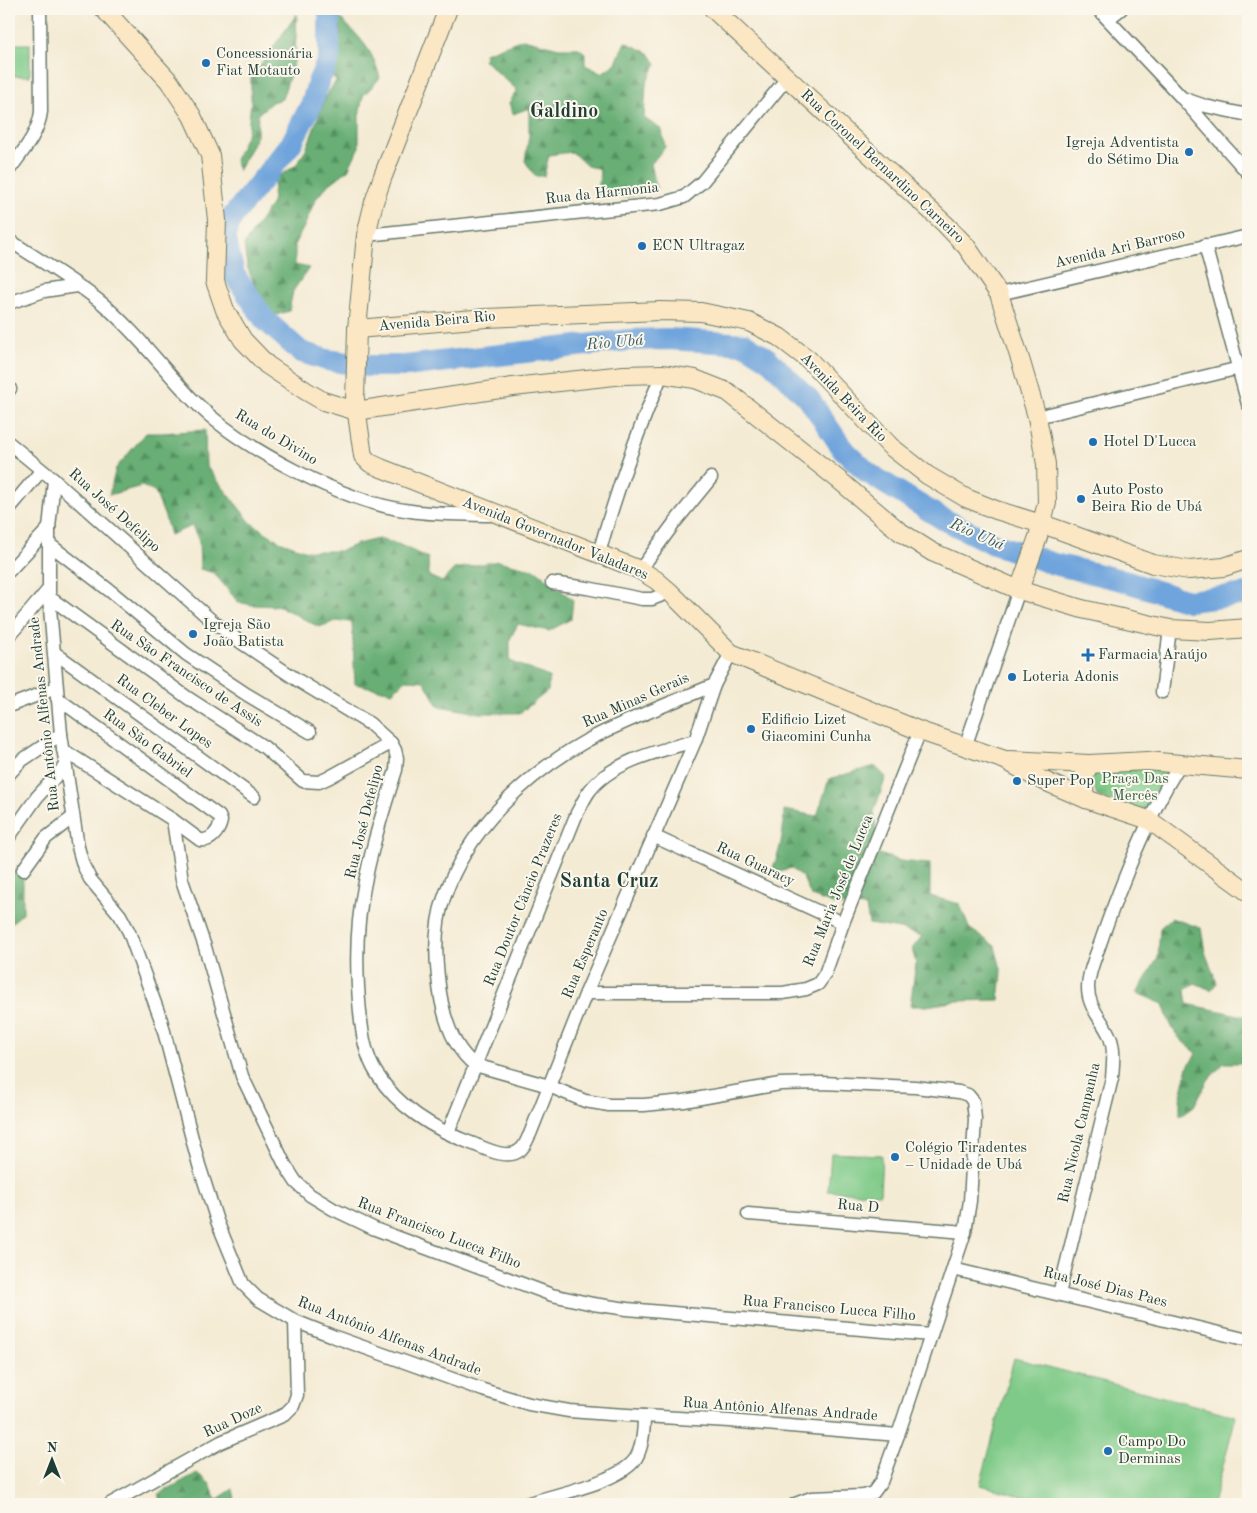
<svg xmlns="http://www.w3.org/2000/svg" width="1257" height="1513" font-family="'Old Standard TT',serif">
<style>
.grass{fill:url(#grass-tufts);stroke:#4f845e}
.forest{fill:url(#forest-firs);stroke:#437654}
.pitch{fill:#7fca88;stroke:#4f845e}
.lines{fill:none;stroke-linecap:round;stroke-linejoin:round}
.river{stroke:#70a4dc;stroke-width:22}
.street-casing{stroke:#6a7a6c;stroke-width:15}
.secondary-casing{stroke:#6a7a6c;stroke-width:20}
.street{stroke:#fff;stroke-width:12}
.secondary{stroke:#fbe7c3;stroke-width:18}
.poi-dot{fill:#1f6fb2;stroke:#fbf7ec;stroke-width:2}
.labels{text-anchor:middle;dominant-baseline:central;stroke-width:4;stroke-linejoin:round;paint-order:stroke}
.poi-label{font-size:15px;fill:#1f3d34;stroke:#fbf7ec;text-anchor:start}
.street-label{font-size:15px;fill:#1f3d34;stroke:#fbf7ec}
.park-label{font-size:15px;fill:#376049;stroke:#fbf7ec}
.water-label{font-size:16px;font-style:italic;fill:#375c66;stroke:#fbf7ec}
.district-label{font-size:20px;font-weight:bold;fill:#1f3d34;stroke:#fbf7ec}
</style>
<defs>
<pattern id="grass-tufts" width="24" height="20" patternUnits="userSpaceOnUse" patternTransform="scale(1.25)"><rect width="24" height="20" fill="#7fca88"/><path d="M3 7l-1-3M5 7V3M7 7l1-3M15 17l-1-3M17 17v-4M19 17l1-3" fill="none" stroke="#67a570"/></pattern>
<pattern id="forest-firs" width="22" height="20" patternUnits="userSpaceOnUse" patternTransform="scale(1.25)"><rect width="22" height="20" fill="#67ae74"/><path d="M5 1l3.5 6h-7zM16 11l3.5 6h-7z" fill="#548f60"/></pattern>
</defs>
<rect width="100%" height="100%" fill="#fbf7ec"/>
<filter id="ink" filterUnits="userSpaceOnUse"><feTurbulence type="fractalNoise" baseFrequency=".02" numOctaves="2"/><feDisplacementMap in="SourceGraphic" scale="10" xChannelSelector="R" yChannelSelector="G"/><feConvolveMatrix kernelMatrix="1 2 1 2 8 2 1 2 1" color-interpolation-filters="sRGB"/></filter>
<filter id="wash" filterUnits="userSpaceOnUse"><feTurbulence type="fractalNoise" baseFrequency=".0096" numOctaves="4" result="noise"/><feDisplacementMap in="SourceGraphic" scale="20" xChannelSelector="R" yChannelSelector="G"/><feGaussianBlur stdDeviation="1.12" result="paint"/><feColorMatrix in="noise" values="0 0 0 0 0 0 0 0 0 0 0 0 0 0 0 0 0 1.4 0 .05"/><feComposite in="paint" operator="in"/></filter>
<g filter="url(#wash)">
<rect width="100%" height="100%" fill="#f4ebd4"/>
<polygon class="grass" points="1172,765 1149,816 1097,796 1093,782 1093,771"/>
<g class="forest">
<path d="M337,9h5l-2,9c20,19 33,32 40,60l-17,18 -4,20v31l-11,23 -22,17 -11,13 -11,27 -9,16v22l14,3 -16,23 -4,20 -16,5 -18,-29 -8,-21 -3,-21 28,-42 3,-24 21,-14 10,-15 20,-54 10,-15 -5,-7 10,-42z"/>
<polygon points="297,14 295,59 282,99 272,102 258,114 257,136 238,171 235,160 248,131 251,100 251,78"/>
<polygon points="523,39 559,48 579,48 585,53 585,65 602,73 616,63 625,42 649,53 656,64 646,84 644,118 662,130 665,147 651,164 657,190 623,197 598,197 600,169 587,166 572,152 549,155 544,176 535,176 525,161 529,136 529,108 513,114 509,103 517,90 484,60 485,53"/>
<polygon points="205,430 206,466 251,523 279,541 307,551 341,551 357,544 378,539 398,544 428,558 429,576 442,582 454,569 498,561 536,570 573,600 571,619 549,631 518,624 510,639 510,661 549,677 548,691 520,713 479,713 438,706 424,681 406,680 392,692 355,684 352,622 336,621 319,627 279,606 252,605 238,602 214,573 200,569 199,541 192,526 170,535 165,517 155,492 142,486 109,495 116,468 146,433 161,433"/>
<path d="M875,766l11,11 -12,34 5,43 22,7 29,3v32l30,8 9,24 26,18 7,27 -3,27 -42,1 -30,5h-17l6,-43 -4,-14 10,-13 -22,-7 -31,-5 -3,-17 -30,-2 -25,-9 -8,-18 -12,-10 -21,7c10,-23 14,-40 14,-65l33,6 12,-37z"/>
<polygon points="23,870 23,913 9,925 9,871"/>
<path d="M1171,918l30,10 4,24 12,31 -6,7 -16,-7 -10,7 2,14 61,13v40l-4,6h-20l-16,17 -14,26 -14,10v-16l8,-34 9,-13c-23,-17 -25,-23 -34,-49l-26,-11 21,-35 2,-30z"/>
<polygon points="197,1473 210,1484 216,1500 233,1489 236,1504 159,1504 159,1494"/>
</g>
<g class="pitch">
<rect x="9" y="44" width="21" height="32"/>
<polygon points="831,1153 882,1155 880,1194 828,1191"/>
<polygon points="1014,1358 1236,1416 1213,1504 1051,1504 980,1485"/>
</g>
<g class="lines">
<polyline class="river" points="329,9 329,59 319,80 311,105 291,144 232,217 225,236 234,274 264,319 301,352 327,360 367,366 405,366 629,340 668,339 745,344 768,359 809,399 843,449 868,473 941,518 994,544 1054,564 1121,580 1188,601 1248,594"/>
</g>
</g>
<g filter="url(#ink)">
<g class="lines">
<defs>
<g id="street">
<polyline points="1098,9 1182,98 1248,173"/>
<polyline points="1108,19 1121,9"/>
<polyline points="1182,98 1205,106 1248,115"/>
<path d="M9,170c13,-18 29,-35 32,-58l-1,-103"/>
<polyline points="366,235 660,204 684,197 702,182 787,78"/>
<path d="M9,240c31,21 65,40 94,64 34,29 60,65 91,97 46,47 151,102 217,110 26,4 53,3 79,4"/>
<polyline points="1205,245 1248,404"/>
<polyline points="999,294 1248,236"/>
<polyline points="9,303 44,291 77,286"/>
<polyline points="9,387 10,389"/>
<polyline points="1037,417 1248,366"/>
<path d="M9,443l45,37 157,140 31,23 57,38 71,43 21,19 4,7 2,8 -1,12c-15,47 -32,101 -37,151 -3,30 -2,61 1,91 2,20 5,44 17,62 23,36 60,57 99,71 12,5 33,15 44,5 5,-3 7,-11 10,-16l56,-141 109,-252 19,-56"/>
<path d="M54,480l-5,48v69l12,137 17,113 5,18 7,14 30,36 9,17 32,88 38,145 18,56 26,63 15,15 37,22 40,16 148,53 46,14 40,7 41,3 119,7 169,14 67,-203 5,-31 5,-82 -2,-18 -5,-6 -9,-3 -44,-5 -93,-4 -42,1 -96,17 -40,4h-35l-24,-4 -36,-15 -74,-21c-26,-20 -34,-57 -37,-88 -3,-26 -3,-54 6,-79 23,-68 80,-122 142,-157 41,-22 85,-38 128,-56l17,-32"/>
<polyline points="9,509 41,471"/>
<polyline points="49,544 114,594 186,654 246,694 310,732"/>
<path d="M599,553c17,-61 38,-120 63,-179"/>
<polyline points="640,570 675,522 711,478"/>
<polyline points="9,571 49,528"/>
<polyline points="552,583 587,588 642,599 652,599 670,592"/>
<polyline points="49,597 188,698 264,747 303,781 319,782 328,778 391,743"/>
<polyline points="9,636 48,590"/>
<polyline points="55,653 254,797"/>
<polyline points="1162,692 1170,629"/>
<path d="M57,698l162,118 2,5c-2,10 -10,21 -21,19l-27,-20 -110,-70"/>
<polyline points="9,706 56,688"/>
<polyline points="965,747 1019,590"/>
<polyline points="9,774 21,761 61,734"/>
<polyline points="173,820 182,880 205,947 242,1076 285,1165 296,1182 310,1195 333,1209 375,1229 552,1295 593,1304 627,1309 931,1335"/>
<polyline points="653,836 843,923"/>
<polyline points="9,837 37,797 65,766"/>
<polyline points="23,870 46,838 73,817"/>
<polyline points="586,993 783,993 806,989 818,984 825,974 843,923 920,731"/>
<path d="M448,1133l129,-320c4,-7 7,-14 11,-20 21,-31 73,-43 107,-52"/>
<polyline points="748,1214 965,1232"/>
<polyline points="953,1269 1248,1340"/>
<path d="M1059,1294l53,-216c1,-14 3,-28 -2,-41 -7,-17 -22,-29 -22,-49 0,-14 7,-30 12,-44 10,-30 22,-60 34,-89 14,-32 28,-63 47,-92"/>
<polyline points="110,1504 221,1442 284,1415 293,1406 297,1395 295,1321"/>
<path d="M526,1504c27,-9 95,-22 110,-46 7,-12 8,-28 8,-42"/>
<polyline points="795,1504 811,1498 863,1496 873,1493 881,1482 898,1435"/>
</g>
<g id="secondary">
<polyline points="104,9 169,81 192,116 210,155 217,220 215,281 225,310 243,340 267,365 306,391 323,401 356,411 513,387 624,375 662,374 695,379 728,392 839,480 899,531 932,552 1019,590 1082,609 1170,629 1210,631 1248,628"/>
<polyline points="448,9 383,176 374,202 366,235 357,329 355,400 363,456 370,463 381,468 640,570 656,580 670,592 731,653 920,731 1005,760 1035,777 1086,799 1149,820 1248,892"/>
<polyline points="713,9 945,224 966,246 999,294 1021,362 1037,417 1046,464 1047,503 1038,537 1019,590"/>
<polyline points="357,329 486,318 660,311 701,312 749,322 779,337 809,360 890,446 927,475 966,498 996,510 1051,527 1153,564 1189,570 1224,567 1248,559"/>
<polyline points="1010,760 1089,764 1147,761 1248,770"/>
<polyline points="1086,799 1082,782 1089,764"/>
</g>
</defs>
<use href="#street" class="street-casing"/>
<use href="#secondary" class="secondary-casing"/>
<use href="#street" class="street"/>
<use href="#secondary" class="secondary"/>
</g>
</g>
<g class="poi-dot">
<circle cx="206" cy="63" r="5"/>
<circle cx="1189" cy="152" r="5"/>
<circle cx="642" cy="246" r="5"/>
<circle cx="1093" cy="442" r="5"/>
<circle cx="1081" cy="499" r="5"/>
<circle cx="193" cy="634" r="5"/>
<path d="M1085.5 647.5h5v5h5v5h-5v5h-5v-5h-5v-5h5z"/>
<circle cx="1012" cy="677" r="5"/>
<circle cx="751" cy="729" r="5"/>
<circle cx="1017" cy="781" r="5"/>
<circle cx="895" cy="1157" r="5"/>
<circle cx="1108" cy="1451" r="5"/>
</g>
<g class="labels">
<g class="poi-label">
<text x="216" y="54">Concessionária<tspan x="216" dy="17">Fiat Motauto</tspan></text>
<text x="1179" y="143" text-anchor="end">Igreja Adventista<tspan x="1179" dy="17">do Sétimo Dia</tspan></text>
<text x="652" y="246">ECN Ultragaz</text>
<text x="1103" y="442">Hotel D'Lucca</text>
<text x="1091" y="490">Auto Posto<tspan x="1091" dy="17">Beira Rio de Ubá</tspan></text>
<text x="203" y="625">Igreja São<tspan x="203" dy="17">João Batista</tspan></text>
<text x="1098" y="655">Farmacia Araújo</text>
<text x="1022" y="677">Loteria Adonis</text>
<text x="761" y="720">Edificio Lizet<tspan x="761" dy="17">Giacomini Cunha</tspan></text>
<text x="1027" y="781">Super Pop</text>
<text x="905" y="1148">Colégio Tiradentes<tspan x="905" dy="17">– Unidade de Ubá</tspan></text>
<text x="1118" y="1442">Campo Do<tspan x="1118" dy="17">Derminas</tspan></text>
</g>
<g class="street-label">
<text transform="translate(882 167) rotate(43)">Rua Coronel Bernardino Carneiro</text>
<text transform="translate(602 194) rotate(-6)">Rua da Harmonia</text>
<text transform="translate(1120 249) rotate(-13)">Avenida Ari Barroso</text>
<text transform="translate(437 322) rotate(-5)">Avenida Beira Rio</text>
<text transform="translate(843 398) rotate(46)">Avenida Beira Rio</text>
<text transform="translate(276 438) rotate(31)">Rua do Divino</text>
<text transform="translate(114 511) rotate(42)">Rua José Defelipo</text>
<text transform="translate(555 539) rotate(22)">Avenida Governador Valadares</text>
<text transform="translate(186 674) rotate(34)">Rua São Francisco de Assis</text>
<text transform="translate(636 701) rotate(-24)">Rua Minas Gerais</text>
<text transform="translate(164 712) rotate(36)">Rua Cleber Lopes</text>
<text transform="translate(45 714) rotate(-96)">Rua Antônio Alfenas Andrade</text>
<text transform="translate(147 744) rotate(36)">Rua São Gabriel</text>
<text transform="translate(365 822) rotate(-76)">Rua José Defelipo</text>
<text transform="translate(755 865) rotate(25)">Rua Guaracy</text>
<text transform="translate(839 891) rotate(-68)">Rua Maria José de Lucca</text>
<text transform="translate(524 900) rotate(-68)">Rua Doutor Câncio Prazeres</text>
<text transform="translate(586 954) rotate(-67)">Rua Esperanto</text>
<text transform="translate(1080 1133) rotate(-77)">Rua Nicola Campanha</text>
<text transform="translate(858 1207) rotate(5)">Rua D</text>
<text transform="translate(439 1234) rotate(21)">Rua Francisco Lucca Filho</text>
<text transform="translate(1105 1288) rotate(14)">Rua José Dias Paes</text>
<text transform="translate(829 1309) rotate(5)">Rua Francisco Lucca Filho</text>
<text transform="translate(389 1337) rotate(21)">Rua Antônio Alfenas Andrade</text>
<text transform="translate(780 1410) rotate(4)">Rua Antônio Alfenas Andrade</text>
<text transform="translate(233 1421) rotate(-25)">Rua Doze</text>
</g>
<g class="park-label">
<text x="1135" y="779">Praça Das<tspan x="1135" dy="17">Mercês</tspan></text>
</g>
<g class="water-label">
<text transform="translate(615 343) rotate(-5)">Rio Ubá</text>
<text transform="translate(977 535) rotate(24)">Rio Ubá</text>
</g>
<g class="district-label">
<text x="564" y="112">Galdino</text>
<text x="609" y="882">Santa Cruz</text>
</g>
</g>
<rect width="1257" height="1513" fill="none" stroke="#fbf7ec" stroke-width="30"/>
<g transform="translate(52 1460)" stroke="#fbf7ec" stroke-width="4" paint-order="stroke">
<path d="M0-4L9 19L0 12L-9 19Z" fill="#1f3d34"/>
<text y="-8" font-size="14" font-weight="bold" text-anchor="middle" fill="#1f3d34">N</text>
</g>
</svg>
